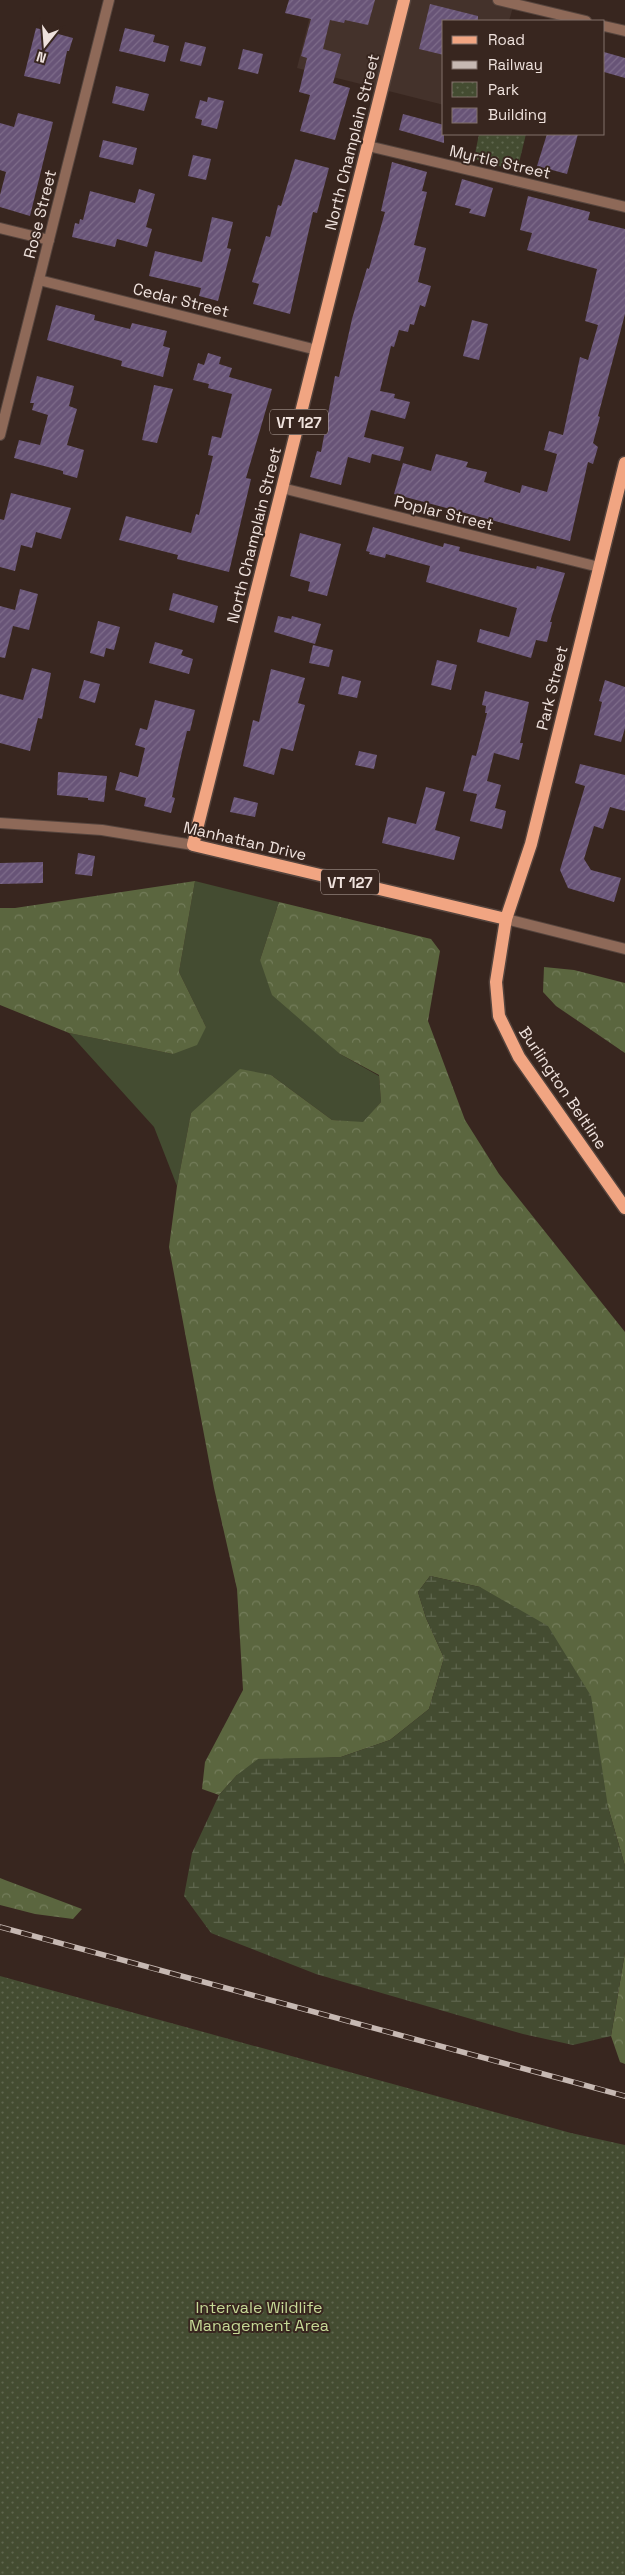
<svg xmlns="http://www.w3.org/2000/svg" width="625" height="2575" font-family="'Space Grotesk',sans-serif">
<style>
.commercial{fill:#44322b}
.grass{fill:#444c31}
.forest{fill:url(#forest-crowns)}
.wetland{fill:url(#wetland-marsh)}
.park{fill:url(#park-dots)}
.building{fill:url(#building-hatch)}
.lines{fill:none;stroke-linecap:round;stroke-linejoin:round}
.minor-casing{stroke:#55443d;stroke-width:12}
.tertiary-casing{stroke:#55443d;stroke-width:12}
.primary-casing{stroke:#55443d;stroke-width:15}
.minor{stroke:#8e6958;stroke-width:10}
.tertiary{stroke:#8e6958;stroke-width:10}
.primary{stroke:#f1a582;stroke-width:12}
.rail-casing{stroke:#c6b8b2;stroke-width:5.5}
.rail{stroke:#38261f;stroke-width:4;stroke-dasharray:11;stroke-linecap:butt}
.labels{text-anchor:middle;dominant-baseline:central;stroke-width:4;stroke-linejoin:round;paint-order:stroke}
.shield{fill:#38261f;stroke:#b8aaa4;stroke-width:1}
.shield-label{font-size:15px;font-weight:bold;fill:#efe2dd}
.street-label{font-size:16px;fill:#efe2dd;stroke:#38261f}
.park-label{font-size:16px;fill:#c6d996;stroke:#38261f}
</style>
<defs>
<pattern id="forest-crowns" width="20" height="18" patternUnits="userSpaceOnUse" patternTransform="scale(1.25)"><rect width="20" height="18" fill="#5b663f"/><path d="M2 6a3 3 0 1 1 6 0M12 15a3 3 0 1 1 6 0" fill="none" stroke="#737c5a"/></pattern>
<pattern id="wetland-marsh" width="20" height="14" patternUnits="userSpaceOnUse" patternTransform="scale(1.25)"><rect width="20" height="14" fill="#444c31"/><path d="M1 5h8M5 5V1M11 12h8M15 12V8" fill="none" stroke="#5f664e"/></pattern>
<pattern id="park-dots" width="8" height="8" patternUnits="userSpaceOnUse" patternTransform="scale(1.25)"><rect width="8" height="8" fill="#444c31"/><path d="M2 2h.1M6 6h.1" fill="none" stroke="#5f664e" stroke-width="1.8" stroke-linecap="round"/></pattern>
<pattern id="building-hatch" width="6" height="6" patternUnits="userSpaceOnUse" patternTransform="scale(1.25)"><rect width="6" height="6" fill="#685477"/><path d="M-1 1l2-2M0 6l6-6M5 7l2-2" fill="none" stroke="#7e6c8a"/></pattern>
</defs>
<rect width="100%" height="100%" fill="#38261f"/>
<polygon class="commercial" points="314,0 515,0 509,21 444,21 444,105 297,68"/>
<polygon class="grass" points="195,881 279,902 260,960 340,1054 379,1076 381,1102 363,1123 332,1120 271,1075 191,1113 177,1186 154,1127 69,1033 173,1054 206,1027 179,972"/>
<g class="forest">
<polygon points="195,881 179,972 206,1027 197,1045 173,1054 69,1033 0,1005 0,908 15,908"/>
<polygon points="279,902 431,939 440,951 428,1021 465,1120 499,1174 625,1332 625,1866 608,1807 480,1587 430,1576 418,1592 426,1618 444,1658 429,1709 390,1740 341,1757 305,1759 237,1775 219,1795 202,1789 205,1762 243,1690 237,1589 214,1488 169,1247 177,1186 191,1113 240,1069 271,1075 332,1120 363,1122 381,1102 379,1075 340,1054 272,995 260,960"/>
<polygon points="544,967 574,970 625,983 625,1053 556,1006 543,992"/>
<polygon points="0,1878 5,1880 82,1909 73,1919 35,1914 0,1905"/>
<polygon points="625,1934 625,2064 620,2062 611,2036 625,1952"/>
</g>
<polygon class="wetland" points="430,1576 480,1587 548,1626 591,1696 608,1807 625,1866 625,1952 611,2036 573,2045 523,2034 316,1974 211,1933 184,1896 192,1853 219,1795 237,1775 258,1759 341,1757 390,1740 429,1709 444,1658 426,1618 418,1592"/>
<g class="park">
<polygon points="479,134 526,134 517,171 474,159"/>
<polygon points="0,1976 571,2133 625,2145 625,2575 0,2575"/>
</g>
<g class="building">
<polygon points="289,0 375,0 368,25 345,20 344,23 330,20 323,49 341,54 333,83 350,88 335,140 300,131 310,95 299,92 307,58 301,56 311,19 285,13"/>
<polygon points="430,4 478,16 478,21 444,21 444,55 419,49"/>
<polygon points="36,28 73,38 69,51 67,51 60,84 24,76"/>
<polygon points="125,28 155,35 153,42 169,46 165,62 119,51"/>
<polygon points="185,42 206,47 201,66 180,61"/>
<polygon points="243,49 263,54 258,74 238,69"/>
<polygon points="604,52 625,58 625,78 604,72"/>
<polygon points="116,86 149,94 144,111 112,103"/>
<polygon points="208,97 224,101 217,129 201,125 202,120 195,118 200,100 207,102"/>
<polygon points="18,113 53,122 30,216 0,207 0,195 6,172 0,170 0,123 14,127"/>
<polygon points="403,114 444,125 444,143 399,130"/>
<polygon points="547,134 578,134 567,174 537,166"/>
<polygon points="103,140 137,148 133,165 99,157"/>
<polygon points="193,155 211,159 206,180 188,176"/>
<polygon points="295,159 329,168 317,213 313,212 290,314 253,304 259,284 252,282 266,236 270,237 278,205 281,206"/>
<polygon points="392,162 427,172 422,191 427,192 414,245 426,248 418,282 431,286 425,307 420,305 414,325 410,324 408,332 399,330 394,347 391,346 380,391 395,394 394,398 410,402 405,419 371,410 364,437 404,447 400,461 372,454 370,463 348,457 341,485 310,477 317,451 321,452 335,376 339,377 352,319 367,268 369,269 385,212 381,211"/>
<polygon points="462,179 493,188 485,217 469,213 471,209 455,205"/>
<polygon points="139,189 155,194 146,227 152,229 147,247 117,239 115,247 72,237 75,223 79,224 80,219 83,220 90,191 135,203"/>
<polygon points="528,196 590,212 588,220 625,229 625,314 598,416 600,417 593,443 598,447 593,464 588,462 570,541 394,494 403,463 431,471 436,454 468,462 466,467 487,472 484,482 520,493 522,485 547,492 557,454 544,450 549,431 563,435 580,357 588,360 598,325 585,321 597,269 527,250 532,233 520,230"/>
<polygon points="212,217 233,222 227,248 231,249 218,301 199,296 201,288 149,276 155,251 202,262"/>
<polygon points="56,305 95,315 94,320 130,329 132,323 167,331 163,346 170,348 163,377 121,366 122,361 47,340"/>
<polygon points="472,320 488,324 479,360 463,356"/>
<polygon points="208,353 221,357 219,364 232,368 229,377 272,389 246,478 251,479 229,572 177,559 178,555 119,540 126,516 191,533 196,514 199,515 213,456 208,455 212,436 221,438 232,394 208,388 209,384 193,380 198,363 204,365"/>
<polygon points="37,376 74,386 69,406 77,409 67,445 84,450 77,478 63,474 63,471 14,458 19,440 40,445 48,415 32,410 34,403 30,403"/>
<polygon points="154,385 173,389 157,443 142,440"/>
<polygon points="11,493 71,508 61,539 36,532 32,548 21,545 15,571 0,567 0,519 4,520"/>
<polygon points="373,527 443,547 444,543 460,547 459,551 509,563 536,569 537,566 565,573 550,622 552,622 547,642 536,640 531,658 477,642 480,629 509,637 517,608 426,582 430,566 386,554 385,558 369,554 370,552 366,551"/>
<polygon points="300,533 341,544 327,596 308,591 310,582 290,576"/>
<polygon points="20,589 38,594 29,630 13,626 5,658 0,657 0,606 15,610"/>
<polygon points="173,593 218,606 214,623 169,610"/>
<polygon points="278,616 291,619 292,616 321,624 315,644 274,632"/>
<polygon points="98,621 120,627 114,650 106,648 104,657 90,653"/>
<polygon points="155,642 183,650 181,655 193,659 189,674 149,663"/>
<polygon points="313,645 333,650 329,667 309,663"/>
<polygon points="437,660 457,665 451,690 431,685"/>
<polygon points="32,668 51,673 42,719 38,718 30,751 0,743 0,694 23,700"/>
<polygon points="271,669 305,678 298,703 305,705 293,751 281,748 274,775 243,766 253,720 259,722"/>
<polygon points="342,676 361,681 357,698 338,694"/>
<polygon points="84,680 100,684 95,703 79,698"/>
<polygon points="605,680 625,687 625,728 621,742 594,735 602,702 599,701"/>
<polygon points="485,691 529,702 520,743 523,743 519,760 494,753 487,781 501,785 495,808 506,811 502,829 470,821 477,794 463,791 472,755 476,756 487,713 485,713 486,706 482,705"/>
<polygon points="155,700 195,710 190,731 187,731 179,764 172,797 175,798 171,813 144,806 146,798 115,790 120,772 138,777 145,748 135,745 140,728 147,730"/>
<polygon points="359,751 377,755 374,769 355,765"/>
<polygon points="580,764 625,775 625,811 610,807 603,829 594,826 584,859 591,870 621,878 614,902 568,888 560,870 585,786 575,783"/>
<polygon points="58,772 107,776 104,802 88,800 88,798 57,795"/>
<polygon points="426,787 445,792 435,830 460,837 454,860 382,843 388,817 416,824"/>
<polygon points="234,797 258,803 255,817 230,812"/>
<polygon points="78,853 95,856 92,876 75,874"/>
<polygon points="43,862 43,883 0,884 0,863"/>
</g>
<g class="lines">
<defs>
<g id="minor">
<polyline points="368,146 625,207"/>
<polyline points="0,228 49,240"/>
<polyline points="39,280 317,350"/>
<polyline points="0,435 109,0"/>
<polyline points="282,488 599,567"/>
<polyline points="506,919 625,949"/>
</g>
<g id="tertiary">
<polyline points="498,0 586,21"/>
<polyline points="604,26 625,31"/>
<polyline points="0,823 102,830 193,845"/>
</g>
<g id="primary">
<polyline points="404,0 193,845 506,919"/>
<polyline points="625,463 531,844 506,919 496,982 499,1016 519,1057 625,1208"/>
</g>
</defs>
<use href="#minor" class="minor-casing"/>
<use href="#tertiary" class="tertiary-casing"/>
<use href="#primary" class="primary-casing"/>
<use href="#minor" class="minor"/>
<use href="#tertiary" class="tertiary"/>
<use href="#primary" class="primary"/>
<defs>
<polyline id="rail" points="0,1927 625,2096"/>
</defs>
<use href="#rail" class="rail-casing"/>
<use href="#rail" class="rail"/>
</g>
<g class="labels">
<g class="shield">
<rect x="270" y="409.5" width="58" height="25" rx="4"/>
<rect x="321" y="869.5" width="58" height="25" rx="4"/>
</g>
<g class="shield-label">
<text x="299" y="422">VT 127</text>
<text x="350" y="882">VT 127</text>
</g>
<g class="street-label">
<text transform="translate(352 142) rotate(-76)">North Champlain Street</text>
<text transform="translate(500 162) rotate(13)">Myrtle Street</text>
<text transform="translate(40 214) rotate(-76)">Rose Street</text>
<text transform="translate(181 300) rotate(14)">Cedar Street</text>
<text transform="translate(444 513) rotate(14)">Poplar Street</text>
<text transform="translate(254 535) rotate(-76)">North Champlain Street</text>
<text transform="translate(552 688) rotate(-76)">Park Street</text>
<text transform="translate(245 841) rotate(13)">Manhattan Drive</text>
<text transform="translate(563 1088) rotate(56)">Burlington Beltline</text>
</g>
<g class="park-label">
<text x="259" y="2307">Intervale Wildlife<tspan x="259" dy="18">Management Area</tspan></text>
</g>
</g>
<rect x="442" y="20" width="162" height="115" fill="#38261f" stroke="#81716b"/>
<rect x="452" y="36" width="25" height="8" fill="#f1a582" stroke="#81716b"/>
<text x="488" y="45" font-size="15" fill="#efe2dd">Road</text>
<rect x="452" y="61" width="25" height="8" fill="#c6b8b2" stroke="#81716b"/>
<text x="488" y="70" font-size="15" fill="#efe2dd">Railway</text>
<rect x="452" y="82" width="25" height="15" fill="url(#park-dots)" stroke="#81716b"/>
<text x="488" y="95" font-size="15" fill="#efe2dd">Park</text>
<rect x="452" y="108" width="25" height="15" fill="url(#building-hatch)" stroke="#81716b"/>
<text x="488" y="120" font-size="15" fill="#efe2dd">Building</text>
<g transform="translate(45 45) rotate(197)" stroke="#38261f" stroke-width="4" paint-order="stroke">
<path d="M0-4L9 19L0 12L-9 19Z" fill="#efe2dd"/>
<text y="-8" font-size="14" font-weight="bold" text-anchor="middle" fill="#efe2dd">N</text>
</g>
</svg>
